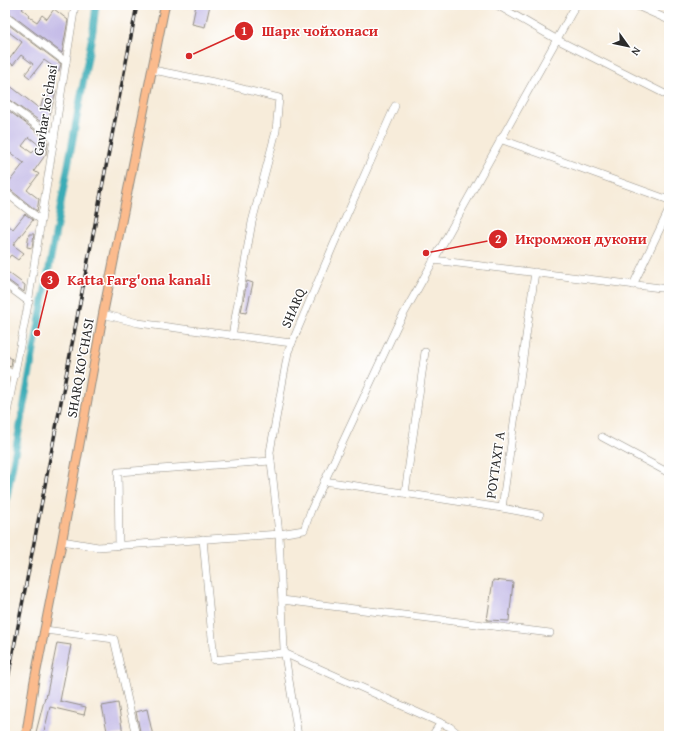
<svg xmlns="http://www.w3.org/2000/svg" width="674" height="741" font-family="'Gentium Book Plus',serif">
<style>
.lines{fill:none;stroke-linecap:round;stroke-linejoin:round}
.canal{stroke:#3bacb6;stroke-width:7}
.building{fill:#c4bbe7;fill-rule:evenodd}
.minor-casing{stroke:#918c82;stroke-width:8}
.major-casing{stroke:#918c82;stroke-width:10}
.minor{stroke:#fff;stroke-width:7}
.major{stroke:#fbbb8d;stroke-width:8}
.rail-casing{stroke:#2b2b2b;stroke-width:3.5}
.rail{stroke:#fff;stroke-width:2;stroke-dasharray:6;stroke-linecap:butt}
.labels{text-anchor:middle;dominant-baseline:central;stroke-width:3;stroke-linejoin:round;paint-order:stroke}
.street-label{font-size:14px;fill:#2b2b2b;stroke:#fff}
.leader{fill:none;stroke:#d62828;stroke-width:1.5}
.callout-dot{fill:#d62828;stroke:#fff;stroke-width:1.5}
.mark-label{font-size:12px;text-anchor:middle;font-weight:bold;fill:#fff}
.callout-label{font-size:15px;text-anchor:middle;font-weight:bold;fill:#d62828;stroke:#fff;stroke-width:3;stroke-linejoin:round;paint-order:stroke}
</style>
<rect width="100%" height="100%" fill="#fff"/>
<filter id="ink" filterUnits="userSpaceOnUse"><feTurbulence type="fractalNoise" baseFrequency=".025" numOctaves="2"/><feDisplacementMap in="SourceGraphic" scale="8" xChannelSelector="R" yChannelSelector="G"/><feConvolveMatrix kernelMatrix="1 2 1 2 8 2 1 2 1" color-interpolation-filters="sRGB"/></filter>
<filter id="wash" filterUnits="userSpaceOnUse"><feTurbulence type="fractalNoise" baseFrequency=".012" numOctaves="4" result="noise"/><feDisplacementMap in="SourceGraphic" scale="16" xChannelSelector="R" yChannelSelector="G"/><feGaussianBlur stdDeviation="0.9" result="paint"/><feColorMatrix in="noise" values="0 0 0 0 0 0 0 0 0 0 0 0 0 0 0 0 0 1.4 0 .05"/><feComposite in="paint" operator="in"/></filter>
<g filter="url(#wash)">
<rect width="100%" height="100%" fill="#f7ecda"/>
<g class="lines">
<polyline class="canal" points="5,507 93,30 96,5"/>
</g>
<g id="blocks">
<g class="building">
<polygon points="5,5 26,5 22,9 30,15 28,16 37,22 42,15 47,19 54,9 68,20 62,53 8,12 5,11"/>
<polygon points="196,5 210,5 205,27 192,24"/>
<polygon points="5,22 61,64 59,71 44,60 30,78 25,74 33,64 21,55 13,65 8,61 22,42 5,29"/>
<polygon points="9,85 40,109 43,99 47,101 50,90 56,91 47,126 5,97 5,86 7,87"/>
<path d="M5,108l39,29v1l4,4 -2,12 -12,17 5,3 -12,16 12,9 -2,12 -29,-23 -3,-1v-8l4,3 15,-19 -19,-14zM29,137l10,8 -7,8 -10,-7z"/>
<polygon points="25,214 33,220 13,245 24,253 18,260 11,255 5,262 5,223 13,229"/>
<polygon points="29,234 34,234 32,248 27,247"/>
<polygon points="5,270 25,285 24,292 5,278"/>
<polygon points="247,281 253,283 246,313 241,312"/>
<polygon points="5,354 12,359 11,367 5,365"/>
<polygon points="493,580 513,582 509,621 487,620"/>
<polygon points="57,643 71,645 60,701 86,707 84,715 50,707 43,736 35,736 45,697 46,698"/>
<polygon points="118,703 123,734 108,736 102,706"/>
<polygon points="147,709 153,736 141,736 136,712"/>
</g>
</g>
</g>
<g filter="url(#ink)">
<use href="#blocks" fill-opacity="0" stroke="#918c82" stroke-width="1"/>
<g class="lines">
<defs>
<g id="minor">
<polyline points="497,5 556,39 669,96"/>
<polyline points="635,5 669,20"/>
<polyline points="5,16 66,62"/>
<polyline points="153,70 219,83 279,98 276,131 252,222 232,336"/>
<polyline points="5,102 54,138"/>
<polyline points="500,139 669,200"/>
<polyline points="5,192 41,220"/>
<polyline points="433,260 669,289"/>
<polyline points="5,284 29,302"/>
<polyline points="633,285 669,210"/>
<polyline points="103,314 138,323 292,343"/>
<polyline points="5,370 15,375"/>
<polyline points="5,423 27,310 75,5"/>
<polyline points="602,437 669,473"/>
<polyline points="324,481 502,508 535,272"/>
<polyline points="405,493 425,352"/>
<polyline points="502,508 540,515"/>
<polyline points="203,539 214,660 284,653 450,727 461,736"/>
<polyline points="62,541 98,547 279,534 270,452 288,352 333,246 395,106"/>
<polyline points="119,546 118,472 271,461"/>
<polyline points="282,600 550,633"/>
<polyline points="45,630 114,639 136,736"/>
<polyline points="298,736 284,649 279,534 304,530 311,510 397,326 576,5"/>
<polyline points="432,736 440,724"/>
</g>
<polyline id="major" points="26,736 34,683 62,541 103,314 165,5"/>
</defs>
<use href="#minor" class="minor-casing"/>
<use href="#major" class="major-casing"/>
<use href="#minor" class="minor"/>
<use href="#major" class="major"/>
<defs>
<polyline id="rail" points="5,694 137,5"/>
</defs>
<use href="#rail" class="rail-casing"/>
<use href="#rail" class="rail"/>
</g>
</g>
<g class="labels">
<g class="street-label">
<text transform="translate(45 110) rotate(-81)">Gavhar koʻchasi</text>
<text transform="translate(293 308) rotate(-67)">SHARQ</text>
<text transform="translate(80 368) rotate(-80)">SHARQ KO'CHASI</text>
<text transform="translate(495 465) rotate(-82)">POYTAXT A</text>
</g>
</g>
<path class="leader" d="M189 56L244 31M426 253L498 239M37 333L50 280"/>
<g class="callout-dot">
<circle cx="189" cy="56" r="4"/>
<circle cx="426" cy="253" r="4"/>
<circle cx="37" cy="333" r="4"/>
<circle cx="244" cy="31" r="10"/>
<circle cx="498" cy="239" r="10"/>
<circle cx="50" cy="280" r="10"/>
</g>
<g class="mark-label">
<text x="244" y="35">1</text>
<text x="498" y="243">2</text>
<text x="50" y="284">3</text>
</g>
<g class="callout-label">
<text x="320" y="36">Шарк чойхонаси</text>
<text x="581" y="244">Икромжон дукони</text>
<text x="139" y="285">Katta Farg'ona kanali</text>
</g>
<rect width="674" height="741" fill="none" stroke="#fff" stroke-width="20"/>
<g transform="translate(628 46) rotate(123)" stroke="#ffffff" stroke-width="3" paint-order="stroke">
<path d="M0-3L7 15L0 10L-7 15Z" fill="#2b2b2b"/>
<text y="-6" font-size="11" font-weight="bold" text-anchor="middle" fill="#2b2b2b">N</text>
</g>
</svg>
